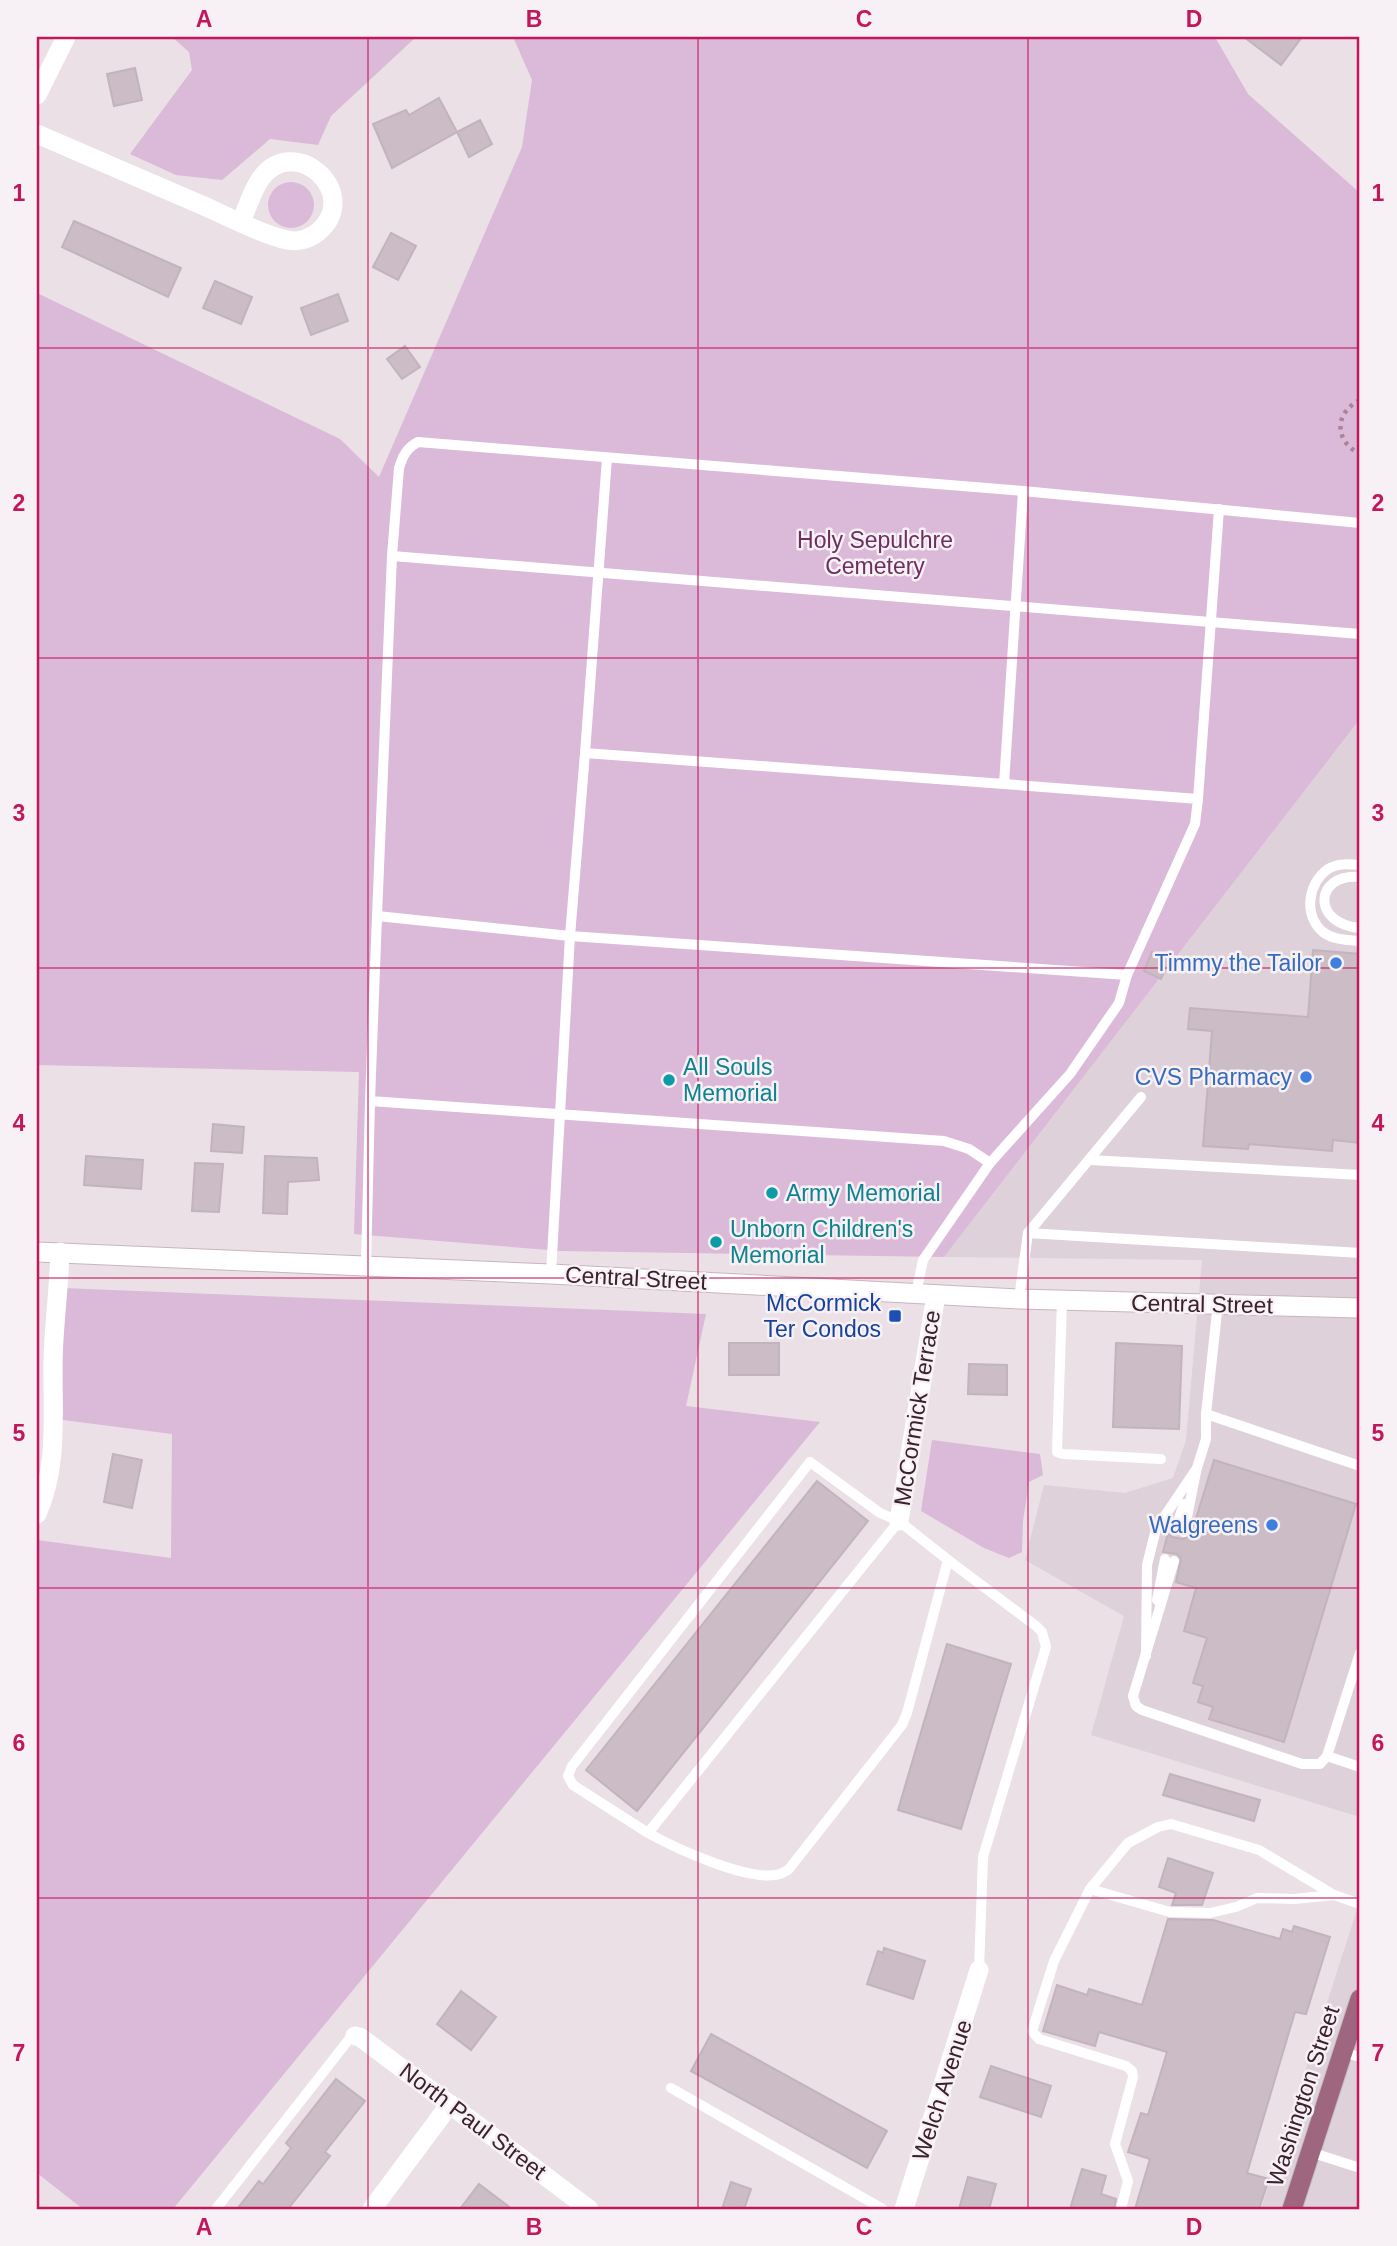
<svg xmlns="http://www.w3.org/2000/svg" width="1397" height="2246" font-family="Helvetica,sans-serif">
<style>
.built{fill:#ded1d9}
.green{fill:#dbb9d8}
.building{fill:#cbbcc5;stroke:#c3b3bd;stroke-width:2}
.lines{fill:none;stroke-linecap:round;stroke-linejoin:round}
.secondary-casing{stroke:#c9b4c0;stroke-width:21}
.primary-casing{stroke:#c4bcc0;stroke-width:21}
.path{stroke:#ac8297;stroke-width:4.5;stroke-dasharray:3.5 5;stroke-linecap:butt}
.service{stroke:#fff;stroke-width:10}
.minor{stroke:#fff;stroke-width:19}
.secondary{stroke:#fff;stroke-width:19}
.primary{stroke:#9e667f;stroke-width:19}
.grid{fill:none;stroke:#c2185b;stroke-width:2;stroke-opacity:0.55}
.shop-dot{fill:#3f7fe0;stroke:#f7f0f5;stroke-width:2.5}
.culture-dot{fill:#0f9aa8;stroke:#f7f0f5;stroke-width:2.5}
.transit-dot{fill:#1a4fb4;stroke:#f7f0f5;stroke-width:2.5}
.labels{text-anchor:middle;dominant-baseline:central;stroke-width:5;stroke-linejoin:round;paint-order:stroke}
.park-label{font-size:23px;fill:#6e2e61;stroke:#f7f0f5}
.shop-label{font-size:23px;fill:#366cbe;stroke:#f7f0f5;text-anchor:end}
.culture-label{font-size:23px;fill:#0d838f;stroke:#f7f0f5;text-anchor:start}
.street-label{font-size:23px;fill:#3a212c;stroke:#f7f0f5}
.transit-label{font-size:23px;fill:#164399;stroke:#f7f0f5;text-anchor:end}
.neatline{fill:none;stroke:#c2185b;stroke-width:2.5}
.grid-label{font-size:23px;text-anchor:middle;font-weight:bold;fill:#c2185b}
</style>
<rect width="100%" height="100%" fill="#eae0e6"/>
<g class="built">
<polygon points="1360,719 1360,1817 1091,1735 1124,1616 1025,1560 1044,1485 1125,1493 1173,1478 1186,1440 1202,1260 944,1257"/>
<polygon points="1360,1900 1360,2209 1261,2209"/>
</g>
<g class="green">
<polygon points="172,37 416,37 331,116 318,145 270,139 222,180 176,175 130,154 192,70 189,52"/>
<polygon points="513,37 1215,37 1248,94 1360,193 1360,719 944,1257 561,1251 354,1234 359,1072 37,1065 37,293 340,439 379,477 522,147 532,80"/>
<circle cx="291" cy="205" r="23"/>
<polygon points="62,1288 706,1314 686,1406 820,1422 173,2209 83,2209 37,2173 37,1540 171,1558 172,1434 63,1420"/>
<polygon points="932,1440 1040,1454 1043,1475 1029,1482 1023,1521 1022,1552 1009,1558 984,1548 921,1511"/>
</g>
<g class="building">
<polygon points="1244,37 1302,37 1281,65"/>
<polygon points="135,68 142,100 114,106 107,74"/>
<polygon points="439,98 457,132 392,168 373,124 406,110 409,115"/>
<polygon points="480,120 492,144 469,157 457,132"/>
<polygon points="74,221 181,268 168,297 62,247"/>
<polygon points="391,233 416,246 398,280 373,267"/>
<polygon points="215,281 252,297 241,324 203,308"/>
<polygon points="338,294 348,321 311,335 301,308"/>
<polygon points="405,346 420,367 402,379 387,359"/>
<polygon points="1313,950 1360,954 1360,1143 1333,1140 1332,1151 1249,1144 1248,1149 1203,1146 1212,1031 1188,1029 1190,1008 1308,1017"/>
<polygon points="1152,952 1170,959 1161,979 1144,971"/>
<polygon points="213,1124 244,1127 242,1153 211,1151"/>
<polygon points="86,1156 143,1160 141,1189 84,1185"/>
<polygon points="265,1156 317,1158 319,1180 288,1182 287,1214 263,1213"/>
<polygon points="195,1163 223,1164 219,1212 192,1211"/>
<rect x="729" y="1343" width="50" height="32"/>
<polygon points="1116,1343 1182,1346 1179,1429 1113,1427"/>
<polygon points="969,1364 1007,1365 1007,1395 968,1394"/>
<polygon points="113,1454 142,1460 132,1508 104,1502"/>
<polygon points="1214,1460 1356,1504 1284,1742 1209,1719 1213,1707 1198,1702 1203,1686 1193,1683 1207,1638 1184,1631 1196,1588 1176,1582 1181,1559 1177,1554 1163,1552 1168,1533 1172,1537 1183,1539 1191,1535"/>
<polygon points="817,1481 868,1521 637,1811 586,1770"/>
<polygon points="947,1644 1011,1664 961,1829 898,1810"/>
<polygon points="1170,1774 1260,1800 1254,1821 1163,1795"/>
<polygon points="1168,1858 1213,1873 1202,1905 1172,1905 1176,1893 1159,1887"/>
<polygon points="1168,1919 1213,1920 1280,1939 1283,1929 1292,1932 1294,1926 1330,1937 1306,2014 1295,2012 1247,2173 1269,2179 1259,2209 1135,2209 1150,2159 1128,2152 1141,2113 1148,2115 1167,2052 1099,2032 1095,2046 1043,2031 1057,1985 1087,1995 1089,1989 1142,2005"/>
<polygon points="884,1948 925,1961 913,1999 867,1984 878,1951 883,1953"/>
<polygon points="461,1991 496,2017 471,2050 437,2024"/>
<polygon points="711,2034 887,2131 867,2168 691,2071"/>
<polygon points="991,2066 1051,2086 1041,2117 980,2097"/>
<polygon points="336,2079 365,2101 325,2152 330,2156 288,2209 237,2209 259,2181 263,2184 291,2148 286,2143"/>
<polygon points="1082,2169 1106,2176 1101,2194 1116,2199 1114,2209 1070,2209"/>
<polygon points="968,2177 996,2184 989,2209 959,2209"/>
<polygon points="731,2182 751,2189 744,2209 722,2209"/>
<polygon points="479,2184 512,2209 460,2209"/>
</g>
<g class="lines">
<defs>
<polyline id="secondary" points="37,1252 551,1274 1019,1299 1360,1308"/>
<polyline id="primary" points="1292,2209 1360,1999"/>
</defs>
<use href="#secondary" class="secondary-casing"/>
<use href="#primary" class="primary-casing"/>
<path class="path" d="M1360,400c-26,13 -26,41 0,54"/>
<g class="service">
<polyline points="607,458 585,753 1004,784 1023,491"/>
<path d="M1360,523l-337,-32 -605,-49c-11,6 -15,13 -19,26l-7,88 968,78"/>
<polyline points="585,753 570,936 1127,975 1195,824 1198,799 1004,784"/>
<polyline points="1198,799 1219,509"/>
<path d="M1360,865c-11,-1 -22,-2 -32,4 -20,14 -25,46 -5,63 10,8 25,8 37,9"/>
<path d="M1360,877c-46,-4 -49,47 0,51"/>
<polyline points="377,916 392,556"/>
<polyline points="1141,1097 1028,1233 1360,1253"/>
<polyline points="1090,1160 1360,1175"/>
<polyline points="366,1266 370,1101"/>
<polyline points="551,1274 570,936 377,916 370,1101 944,1141 969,1149 990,1163"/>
<polyline points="916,1294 923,1260 990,1163 1070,1074 1119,1003 1127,975"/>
<polyline points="1019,1299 1028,1233"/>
<polyline points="1062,1301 1057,1452 1063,1454 1161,1459"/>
<polyline points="1206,1414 1360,1466"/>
<polyline points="1175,1530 1184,1504"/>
<polyline points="1184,1532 1196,1472"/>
<polyline points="948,1560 1036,1626 1042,1632 1046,1647 983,1857 979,1970"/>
<polyline points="1174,1561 1133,1696 1136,1706 1142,1710 1302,1764 1320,1764 1327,1756"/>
<polyline points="1157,1600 1165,1559"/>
<polyline points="1360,1653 1327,1756 1360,1767"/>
<polyline points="1146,1656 1147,1565 1156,1529 1197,1468 1206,1439 1206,1414 1218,1303"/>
<path d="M648,1833l-75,-48 -5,-9 4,-10 238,-304 70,51 19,8 49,39 -41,153 -5,12 -113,144c-3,2 -6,4 -9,5 -30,9 -105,-26 -132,-41l251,-312"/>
<polyline points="1090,1889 1170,1912 1210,1913 1236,1907 1257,1898 1294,1899 1334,1895"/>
<polyline points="1342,2052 1360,2057"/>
<polyline points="671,2088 883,2209"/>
<polyline points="1310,2152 1360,2168"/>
<polyline points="216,2209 350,2038 355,2036"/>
<polyline points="1121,2209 1128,2181 1115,2144 1133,2077 1132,2071 1126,2066 1039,2039 1032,2031 1054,1961 1090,1889 1128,1843 1158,1827 1171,1824 1259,1850 1334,1895 1360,1904"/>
</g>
<g class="minor">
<polyline points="37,95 66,37"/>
<path d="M37,134c55,24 111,48 167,72 25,11 52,26 79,33 12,4 25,1 35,-7 45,-38 -23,-100 -57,-54 -9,13 -14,30 -20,44"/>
<path d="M37,1514c22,-49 15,-101 16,-154 1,-36 6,-72 7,-108"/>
<polyline points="899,1521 936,1295"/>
<polyline points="355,2036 360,2037 589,2209"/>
<polyline points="372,2209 450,2104"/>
<polyline points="904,2209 979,1970"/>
</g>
<use href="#secondary" class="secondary"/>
<use href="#primary" class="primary"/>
</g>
<path class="grid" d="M368,37v2172M698,37v2172M1028,37v2172M37,348h1323M37,658h1323M37,968h1323M37,1278h1323M37,1588h1323M37,1898h1323"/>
<g class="shop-dot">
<circle cx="1336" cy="963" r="7"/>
<circle cx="1306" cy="1077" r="7"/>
<circle cx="1272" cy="1525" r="7"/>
</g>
<g class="culture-dot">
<circle cx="669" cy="1080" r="7"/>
<circle cx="772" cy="1193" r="7"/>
<circle cx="716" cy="1242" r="7"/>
</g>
<rect class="transit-dot" x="888" y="1309" width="14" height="14" rx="3.5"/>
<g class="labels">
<g class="park-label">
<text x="875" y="540">Holy Sepulchre<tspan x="875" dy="26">Cemetery</tspan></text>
</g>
<g class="shop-label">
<text x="1322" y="963">Timmy the Tailor</text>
<text x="1292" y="1077">CVS Pharmacy</text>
<text x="1258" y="1525">Walgreens</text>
</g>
<g class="culture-label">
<text x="683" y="1067">All Souls<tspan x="683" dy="26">Memorial</tspan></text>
<text x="786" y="1193">Army Memorial</text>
<text x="730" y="1229">Unborn Children's<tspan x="730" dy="26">Memorial</tspan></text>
</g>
<g class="street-label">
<text transform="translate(636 1278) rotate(3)">Central Street</text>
<text transform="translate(1202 1304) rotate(1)">Central Street</text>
<text transform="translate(917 1408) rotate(-81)">McCormick Terrace</text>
<text transform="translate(942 2090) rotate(-72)">Welch Avenue</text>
<text transform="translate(1303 2096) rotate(-72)">Washington Street</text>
<text transform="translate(473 2121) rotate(37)">North Paul Street</text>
</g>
<g class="transit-label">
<text x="881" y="1303">McCormick<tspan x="881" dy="26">Ter Condos</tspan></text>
</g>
</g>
<rect width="1397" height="2246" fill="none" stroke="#f7f0f5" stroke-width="77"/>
<rect x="38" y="38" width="1320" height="2170" class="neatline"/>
<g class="grid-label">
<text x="204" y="27">A</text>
<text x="534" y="27">B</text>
<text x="864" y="27">C</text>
<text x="1194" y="27">D</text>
<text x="19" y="201">1</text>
<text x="1378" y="201">1</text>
<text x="19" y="511">2</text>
<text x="1378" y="511">2</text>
<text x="19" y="821">3</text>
<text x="1378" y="821">3</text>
<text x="19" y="1131">4</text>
<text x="1378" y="1131">4</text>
<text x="19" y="1441">5</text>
<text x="1378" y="1441">5</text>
<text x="19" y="1751">6</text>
<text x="1378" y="1751">6</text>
<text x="19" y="2061">7</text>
<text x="1378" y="2061">7</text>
<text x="204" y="2235">A</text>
<text x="534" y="2235">B</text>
<text x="864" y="2235">C</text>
<text x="1194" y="2235">D</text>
</g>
</svg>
